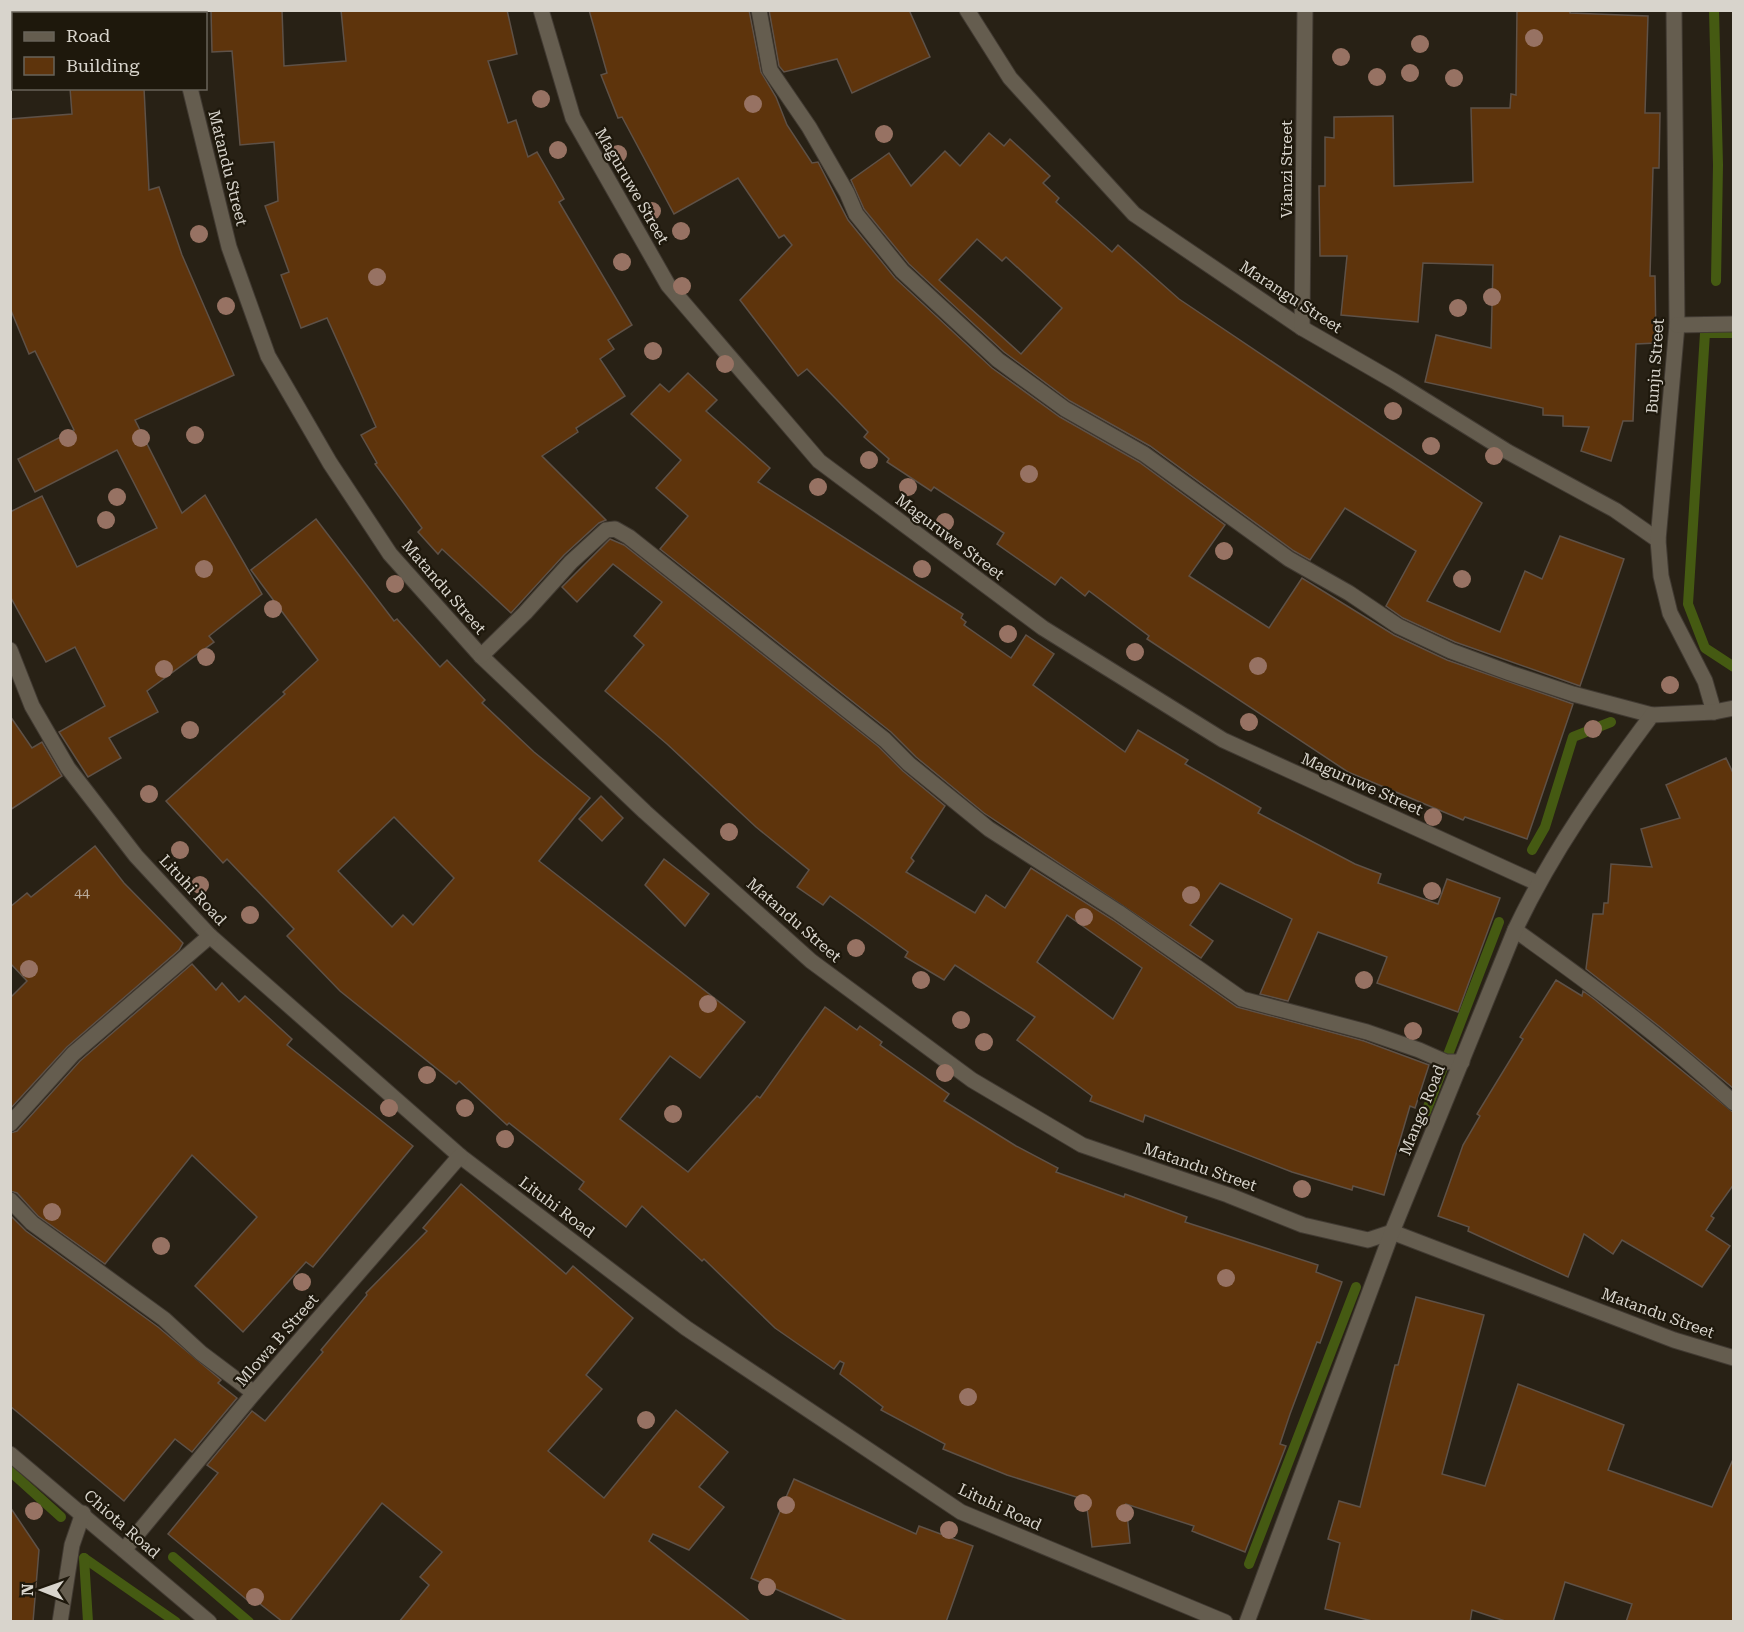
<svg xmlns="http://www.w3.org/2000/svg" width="1744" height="1632" font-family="'Roboto Serif',serif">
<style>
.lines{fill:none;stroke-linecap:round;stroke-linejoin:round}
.stream{stroke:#455a12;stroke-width:10}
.building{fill:#5e340c;stroke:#5e5147;stroke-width:1.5;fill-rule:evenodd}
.minor-casing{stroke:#413a32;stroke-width:17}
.minor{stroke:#655d4f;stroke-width:15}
.tree{fill:#977263}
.labels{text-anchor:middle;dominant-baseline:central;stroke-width:4.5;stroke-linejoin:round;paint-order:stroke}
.number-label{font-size:14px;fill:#baac9c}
.street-label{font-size:16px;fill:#d8d4cc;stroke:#1e180c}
</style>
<rect width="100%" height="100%" fill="#282115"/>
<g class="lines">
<g class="stream">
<polyline points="1714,10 1718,165 1716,281"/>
<polyline points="1734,333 1705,333 1688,604 1705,648 1734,667"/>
<polyline points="1532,850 1545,827 1573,737 1611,722"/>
<polyline points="1426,1112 1499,922"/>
<polyline points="10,1471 61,1517"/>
<polyline points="173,1557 249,1622"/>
<polyline points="84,1558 176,1622"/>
<polyline points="84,1558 88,1622"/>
<polyline points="1249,1564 1356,1287"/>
</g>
</g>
<g class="building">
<polygon points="211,10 282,10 284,66 346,61 341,10 507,10 517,54 488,61 508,123 516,120 528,157 537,152 564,199 559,202 632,325 608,340 614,349 600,359 625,396 576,428 578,432 542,456 606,520 599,523 564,555 511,613 442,549 438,554 418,532 422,528 375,464 377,463 361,435 376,427 327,318 301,328 281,275 289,272 265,206 278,201 274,142 240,145 232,51 212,52"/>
<polygon points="589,10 749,10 761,72 776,97 787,125 812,163 818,162 848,220 895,278 992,368 1060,417 1139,462 1225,525 1189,576 1269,628 1302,578 1394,635 1447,660 1573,704 1527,839 1465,817 1463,820 1348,772 1147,639 1149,636 1089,591 1085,596 1061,577 1055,585 997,544 1004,533 934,487 931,491 887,462 889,459 864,437 868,432 807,369 798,376 740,300 792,245 784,235 779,238 738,178 674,214 622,117 618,118 601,75 607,73"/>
<polygon points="769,10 909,10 930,57 852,93 837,59 784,72 779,66"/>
<polygon points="1517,10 1570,10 1570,13 1648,16 1645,113 1660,113 1659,168 1653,168 1650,276 1655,276 1656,343 1636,344 1633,421 1623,421 1611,461 1581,451 1589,427 1563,426 1563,416 1543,415 1543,408 1425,382 1436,335 1491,348 1493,265 1423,263 1418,322 1341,315 1347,256 1320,256 1319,186 1325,186 1325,137 1334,138 1334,117 1393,116 1394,186 1473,182 1471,108 1510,108 1511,94 1516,95"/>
<polygon points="70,88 144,88 149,190 159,187 182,255 234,375 135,420 182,513 205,495 262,594 209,636 214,642 147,691 158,712 109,738 121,758 88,777 59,732 105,706 75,647 46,662 10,596 10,512 42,496 77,567 157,528 117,450 35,492 18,459 74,430 35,351 29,354 10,308 10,119 72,114"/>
<path d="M989,133l15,13 6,-7 40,37 -7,7 16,15 -3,4 56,50 6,-7 61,54 303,204 -55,98 73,31 25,-61 17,8 18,-43 64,23 -44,127 -125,-44 -52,-24 -17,-12 30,-55 -71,-43 -35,52 -16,-9 -144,-105 -80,-45 -66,-49 -95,-88 -45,-55 -13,-29 38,-27 22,33 34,-35 15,15zM977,239l25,22 4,-4 56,51 -41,46 -82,-74z"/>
<polygon points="688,373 717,400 706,411 770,468 758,482 963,614 961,618 966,622 964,625 1011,658 1026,635 1054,654 1033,685 1125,752 1138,730 1188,760 1185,764 1261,808 1258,813 1355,864 1381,874 1378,883 1438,904 1447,879 1500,898 1458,1012 1377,983 1387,957 1318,932 1288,1001 1260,994 1292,919 1220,883 1190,925 1213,941 1201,958 984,813 916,757 891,732 660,549 688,516 656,488 681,460 631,414 660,384 669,392"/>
<path d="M316,519l78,102 3,-2 43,48 7,-7 38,40 -3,3 52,49 56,46 -51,63 206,161 -45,56 -30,-22 -50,63 68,53 69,-76 3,2 65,-91 32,23 3,-4 22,16 -2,3 69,49 -5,7 72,45 42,22 -2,4 68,25 1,-3 62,23 -2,5 133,43 -2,7 26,10 -22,61 -3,-1 -27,72 -10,30 6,2 -41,106 -53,-21 2,-5 -68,-22 4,39 -38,4 -6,-47 -79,-25 -64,-26 2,-5 -64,-34 2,-3 -43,-33 4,-11 -4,-2 -6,8 -59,-41 -71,-69 -2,2 -60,-55 -16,21 -47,-38 5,-7 -75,-59 -2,2 -48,-44 -3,3 -116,-93 -53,-55 7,-7 -67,-70 -4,4 -57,-62 119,-107 -2,-2 35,-32 -67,-90zM394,817l60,61 -41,47 -10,-10 -11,12 -54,-56z"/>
<path d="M610,539l14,6 255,202 24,24 42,35 -34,52 3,3 -8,11 69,41 11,-18 19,13 26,-40 82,52 124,87 127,34 65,24 -14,43 -5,-2 -26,89 -31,-9 -1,4 -60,-18 -147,-57 -2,7 -53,-21 2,-5 -75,-56 18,-23 -80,-52 -11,15 -39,-23 3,-5 -78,-56 -7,9 -26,-18 12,-17 -53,-43 -89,-83 -62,-53 39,-46 -10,-9 28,-34 -49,-38 -36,38 -15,-15zM1067,915l75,53 -29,51 -76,-57z"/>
<polygon points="10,716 32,748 42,742 62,776 10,810"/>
<polygon points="1726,758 1734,775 1734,1089 1660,1027 1586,969 1593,914 1603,914 1604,903 1608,903 1611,864 1652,867 1641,829 1680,818 1666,785"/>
<polygon points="601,796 623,818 602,841 579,819"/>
<polygon points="95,846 124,883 183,943 179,950 67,1047 10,1109 10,998 27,981 10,963 10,907 27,893 31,897"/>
<polygon points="664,859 709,894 685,926 645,885"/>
<polygon points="192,964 216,990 222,983 239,1002 245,996 292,1039 287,1045 413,1146 313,1267 306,1262 243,1332 195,1286 257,1217 192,1155 105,1264 38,1216 17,1193 10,1191 10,1133 17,1131 80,1061"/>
<polygon points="1556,980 1582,996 1583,991 1594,999 1734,1113 1734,1184 1711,1216 1714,1218 1706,1230 1730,1246 1702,1287 1622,1240 1613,1254 1584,1234 1568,1277 1468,1231 1469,1227 1438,1216 1463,1145 1480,1116 1477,1114 1523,1039 1520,1037"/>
<polygon points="461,1184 566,1274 573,1266 633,1318 586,1375 602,1389 548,1451 604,1498 676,1410 728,1452 699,1487 724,1507 689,1550 653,1534 649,1541 751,1622 399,1622 429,1585 420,1577 442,1552 382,1503 289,1622 283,1622 255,1600 252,1604 168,1534 218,1473 207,1465 252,1411 265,1421 323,1352 321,1350 367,1295 366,1293 427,1231 423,1228"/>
<polygon points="10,1215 26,1231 158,1327 221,1380 218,1383 237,1398 192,1452 175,1439 124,1501 10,1406"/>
<polygon points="1416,1297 1484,1315 1442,1474 1485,1486 1518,1384 1624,1425 1608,1470 1712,1507 1734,1457 1734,1622 1626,1622 1632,1604 1565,1582 1553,1622 1508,1622 1472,1610 1470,1622 1376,1622 1325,1609 1340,1543 1328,1539 1339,1501 1360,1507 1395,1365 1398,1365"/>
<polygon points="794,1479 916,1534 919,1526 973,1546 946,1622 849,1622 751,1578"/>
<polygon points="10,1507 39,1550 33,1622 10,1622"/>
</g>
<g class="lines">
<defs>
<g id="minor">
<polyline points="171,10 172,14"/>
<polyline points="541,10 573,118 668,285 819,461 1043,628 1223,740 1537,883"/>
<polyline points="759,10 770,70 809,127 847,193 856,214 902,271 998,360 1065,409 1144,454 1289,559 1349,593 1398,626 1451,651 1510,673 1573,694 1652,715"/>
<polyline points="967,10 1010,78 1134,214 1302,328 1394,381 1508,452 1615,510 1658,540"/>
<polyline points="1674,10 1677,325 1658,540 1661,576 1670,613 1705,681 1714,712"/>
<polyline points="190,88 229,247 268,356 330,463 390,554 481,656 645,812 811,961 972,1080 1082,1145 1228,1195 1303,1225 1368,1240 1392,1232 1674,1340 1734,1358"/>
<polyline points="1677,325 1734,324"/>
<polyline points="1302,328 1305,10"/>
<polyline points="10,650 32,706 68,768 136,856 210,936 460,1156 686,1328 961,1512 1225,1622"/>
<polyline points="481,656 525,613 571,562 606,530 615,529 629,537 885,740 909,764 989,829 1118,912 1242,999 1367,1032 1419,1050 1446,1062 1462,1062"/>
<path d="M1515,930c76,54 150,109 219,173"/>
<polyline points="10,1124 73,1054 210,936"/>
<polyline points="10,1200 32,1223 164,1319 201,1353 254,1393"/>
<polyline points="10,1454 209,1622"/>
<polyline points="124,1550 254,1393 460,1156"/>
<polyline points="60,1622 72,1545 83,1513"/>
<path d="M1247,1622l145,-390 123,-302c38,-80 84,-144 137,-215l62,-3 20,-4"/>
</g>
</defs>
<use href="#minor" class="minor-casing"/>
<use href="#minor" class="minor"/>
</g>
<g class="tree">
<circle cx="1534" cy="38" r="9"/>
<circle cx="1420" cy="44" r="9"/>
<circle cx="1341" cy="57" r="9"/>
<circle cx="1410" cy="73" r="9"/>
<circle cx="1377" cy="77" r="9"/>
<circle cx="1454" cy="78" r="9"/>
<circle cx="541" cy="99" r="9"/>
<circle cx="753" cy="104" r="9"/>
<circle cx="884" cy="134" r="9"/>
<circle cx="558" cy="150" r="9"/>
<circle cx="618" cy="154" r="9"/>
<circle cx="652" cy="211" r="9"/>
<circle cx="681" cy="231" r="9"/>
<circle cx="199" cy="234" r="9"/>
<circle cx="622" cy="262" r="9"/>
<circle cx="377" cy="277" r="9"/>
<circle cx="682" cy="286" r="9"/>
<circle cx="1492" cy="297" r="9"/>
<circle cx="226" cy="306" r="9"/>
<circle cx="1458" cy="308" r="9"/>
<circle cx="653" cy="351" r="9"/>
<circle cx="725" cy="364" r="9"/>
<circle cx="1393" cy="411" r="9"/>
<circle cx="195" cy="435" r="9"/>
<circle cx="68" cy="438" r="9"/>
<circle cx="141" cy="438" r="9"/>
<circle cx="1431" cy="446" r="9"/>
<circle cx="1494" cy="456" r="9"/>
<circle cx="869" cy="460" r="9"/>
<circle cx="1029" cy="474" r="9"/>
<circle cx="818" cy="487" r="9"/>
<circle cx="908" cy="487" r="9"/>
<circle cx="117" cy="497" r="9"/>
<circle cx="106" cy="520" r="9"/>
<circle cx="945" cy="522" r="9"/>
<circle cx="1224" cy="551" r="9"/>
<circle cx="204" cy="569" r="9"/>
<circle cx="922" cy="569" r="9"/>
<circle cx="1462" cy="579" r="9"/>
<circle cx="395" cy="584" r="9"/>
<circle cx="273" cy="609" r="9"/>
<circle cx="1008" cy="634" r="9"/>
<circle cx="1135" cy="652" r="9"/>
<circle cx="206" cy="657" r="9"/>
<circle cx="1258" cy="666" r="9"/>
<circle cx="164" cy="669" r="9"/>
<circle cx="1670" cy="685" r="9"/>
<circle cx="1249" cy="722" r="9"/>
<circle cx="1593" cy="729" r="9"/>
<circle cx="190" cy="730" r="9"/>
<circle cx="149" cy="794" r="9"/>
<circle cx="1433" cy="817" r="9"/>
<circle cx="729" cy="832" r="9"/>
<circle cx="180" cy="850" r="9"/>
<circle cx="200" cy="885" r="9"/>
<circle cx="1432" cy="891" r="9"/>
<circle cx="1191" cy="895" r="9"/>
<circle cx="250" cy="915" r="9"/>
<circle cx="1084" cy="917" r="9"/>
<circle cx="856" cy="948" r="9"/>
<circle cx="29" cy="969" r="9"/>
<circle cx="921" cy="980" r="9"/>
<circle cx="1364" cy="980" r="9"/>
<circle cx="708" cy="1004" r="9"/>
<circle cx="961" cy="1020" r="9"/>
<circle cx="1413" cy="1031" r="9"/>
<circle cx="984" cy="1042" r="9"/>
<circle cx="945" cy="1073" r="9"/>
<circle cx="427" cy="1075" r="9"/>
<circle cx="389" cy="1108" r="9"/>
<circle cx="465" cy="1108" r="9"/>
<circle cx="673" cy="1114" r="9"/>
<circle cx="505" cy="1139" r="9"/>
<circle cx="1302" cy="1189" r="9"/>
<circle cx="52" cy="1212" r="9"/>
<circle cx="161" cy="1246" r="9"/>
<circle cx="1226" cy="1278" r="9"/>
<circle cx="302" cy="1282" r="9"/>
<circle cx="968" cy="1397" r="9"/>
<circle cx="646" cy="1420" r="9"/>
<circle cx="1083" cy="1503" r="9"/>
<circle cx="786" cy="1505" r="9"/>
<circle cx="34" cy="1511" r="9"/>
<circle cx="1125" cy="1513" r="9"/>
<circle cx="949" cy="1530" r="9"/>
<circle cx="767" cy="1587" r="9"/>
<circle cx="255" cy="1597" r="9"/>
</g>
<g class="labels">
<g class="number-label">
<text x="82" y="892">44</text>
</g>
<g class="street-label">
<text transform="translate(228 168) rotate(76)">Matandu Street</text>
<text transform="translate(1286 169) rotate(-90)">Vianzi Street</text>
<text transform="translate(632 186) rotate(60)">Maguruwe Street</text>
<text transform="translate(1291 297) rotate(33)">Marangu Street</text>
<text transform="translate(1655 366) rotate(-86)">Bunju Street</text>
<text transform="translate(950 537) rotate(37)">Maguruwe Street</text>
<text transform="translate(444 587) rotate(49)">Matandu Street</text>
<text transform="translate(1362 784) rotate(24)">Maguruwe Street</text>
<text transform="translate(193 890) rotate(47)">Lituhi Road</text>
<text transform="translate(794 920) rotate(41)">Matandu Street</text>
<text transform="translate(1422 1110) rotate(-68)">Mango Road</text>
<text transform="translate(1200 1167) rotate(19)">Matandu Street</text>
<text transform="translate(557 1207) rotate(37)">Lituhi Road</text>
<text transform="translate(1658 1313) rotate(20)">Matandu Street</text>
<text transform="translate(277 1340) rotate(-49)">Mlowa B Street</text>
<text transform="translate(1000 1507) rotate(25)">Lituhi Road</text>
<text transform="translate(122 1524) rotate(41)">Chiota Road</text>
</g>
</g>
<rect width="1744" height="1632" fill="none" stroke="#d8d4cc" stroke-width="24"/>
<rect x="12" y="12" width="195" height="78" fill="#1e180c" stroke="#686359" stroke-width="1.5"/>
<rect x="24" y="32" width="30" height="9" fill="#655d4f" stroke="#686359" stroke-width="1.5"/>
<text x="66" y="42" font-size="18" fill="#d8d4cc">Road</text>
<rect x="24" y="57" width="30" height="18" fill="#5e340c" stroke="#686359" stroke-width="1.5"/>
<text x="66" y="72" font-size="18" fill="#d8d4cc">Building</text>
<g transform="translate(42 1590) rotate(271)" stroke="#1e180c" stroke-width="4.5" paint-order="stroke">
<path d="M0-4.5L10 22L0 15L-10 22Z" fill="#d8d4cc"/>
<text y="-9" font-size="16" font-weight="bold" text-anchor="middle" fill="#d8d4cc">N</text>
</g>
</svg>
